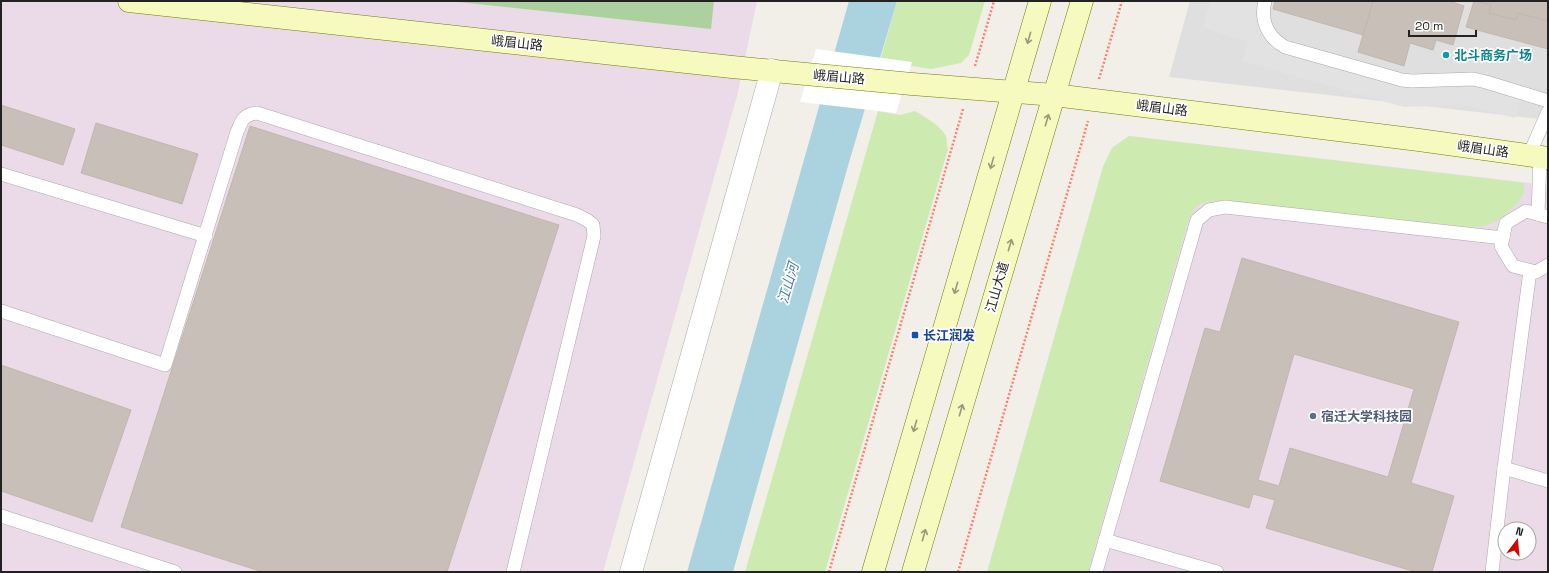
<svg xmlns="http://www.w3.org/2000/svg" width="1549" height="573" font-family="'Space Grotesk','Noto Sans SC',sans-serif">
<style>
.residential{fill:#e0dfdf}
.industrial{fill:#ebdbe8;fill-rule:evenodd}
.grass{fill:#cdebb0}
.forest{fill:#add19e}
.parking{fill:#e2e2e2}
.water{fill:#aad3df}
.pier{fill:#fff}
.building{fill:#c7bfb8;stroke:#c4b6ab;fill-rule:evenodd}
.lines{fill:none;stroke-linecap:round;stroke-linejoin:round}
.lane-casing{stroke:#a9a9a9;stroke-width:14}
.street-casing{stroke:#a9a9a9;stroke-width:23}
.secondary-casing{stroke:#707d05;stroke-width:23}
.path{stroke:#fa8072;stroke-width:2.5;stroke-dasharray:2 2;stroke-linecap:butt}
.lane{stroke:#fff;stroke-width:13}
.street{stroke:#fff;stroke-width:22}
.secondary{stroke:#f7fabf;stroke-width:22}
.oneway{stroke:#979978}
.culture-dot{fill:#0f9aa8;stroke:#fff;stroke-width:1.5}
.transit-dot{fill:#1a4fb4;stroke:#fff;stroke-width:1.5}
.service-dot{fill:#5c6f8a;stroke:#fff;stroke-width:1.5}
.labels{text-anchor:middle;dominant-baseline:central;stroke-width:3.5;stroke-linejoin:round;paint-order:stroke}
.street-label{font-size:13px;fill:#222;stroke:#fff}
.culture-label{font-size:13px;font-weight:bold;fill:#0d838f;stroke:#fff;text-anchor:start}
.transit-label{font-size:13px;font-weight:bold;fill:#164399;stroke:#fff;text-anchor:start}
.service-label{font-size:13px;font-weight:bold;fill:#4e5e75;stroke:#fff;text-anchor:start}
.water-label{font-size:14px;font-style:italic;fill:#4a7aab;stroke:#fff}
</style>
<rect width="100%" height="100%" fill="#f2efe9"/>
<polygon class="residential" points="1190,1 1548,1 1548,120 1169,77"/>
<g class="industrial">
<polygon points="1,1 757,1 737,96 603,572 1,572"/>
<path d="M1129,136l419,49v387h-561l116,-405 9,-19zM1505,529h24v24h-24z"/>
</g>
<g class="grass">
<polygon points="897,1 985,1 969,55 961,63 931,69 880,61"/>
<path d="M878,111l22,4 15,-4c10,6 25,14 31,25 1,3 1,9 2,13l-123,423h-80z"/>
<path d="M1129,136l395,47v9l-6,11 -8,7 -12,10 -12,6 -14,1 -256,-26c-20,2 -22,5 -29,24l-99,347h-101l116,-405 9,-19z"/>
</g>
<polygon class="forest" points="449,1 714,1 711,29"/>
<polygon class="parking" points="1210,1 1260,1 1258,21 1260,30 1271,44 1278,50 1408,87 1456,85 1480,87 1521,99 1515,118 1464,105 1404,107 1242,61 1248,42 1203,28"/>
<polygon class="water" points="849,1 897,1 850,159 733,572 687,572"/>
<polygon class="pier" points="816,49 912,62 896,113 800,102"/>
<g class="building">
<polygon points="1275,1 1373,1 1363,35 1273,9"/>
<polygon points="1373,1 1449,1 1464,6 1453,45 1436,40 1433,50 1410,43 1404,66 1358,52"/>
<polygon points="1474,1 1548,1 1548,49 1466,27"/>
<polygon points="1476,1 1548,1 1548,21 1518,13 1516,20 1489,13 1491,5"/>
<polygon points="1,105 75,129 63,165 1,145"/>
<polygon points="96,123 198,154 182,204 81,173"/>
<polygon points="250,126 559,225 447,572 263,572 121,527"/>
<path d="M1242,258l217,64 -48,161 43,13 -22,76h-16l-150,-44 9,-28 -22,-6 -4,14 -89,-27 45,-153 15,4zM1294,354l120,35 -26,88 -98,-29 -11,38 -21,-6z"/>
<polygon points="1,365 131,410 92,522 1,491"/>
</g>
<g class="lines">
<defs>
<g id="lane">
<path d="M1265,1c-5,20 3,36 20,46l117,33 10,1 61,-2 13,3 62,19"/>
<polyline points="1529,155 1548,112"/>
<polyline points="1,174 206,236"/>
<polyline points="1538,214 1540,157"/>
<polyline points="1548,217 1526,211 1506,223 1501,246 1513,266 1536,272 1548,265"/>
<path d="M1,311l164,54 72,-233c5,-12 6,-17 20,-19l320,102 10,5 6,5 1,11 -81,336"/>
<polyline points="1504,468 1548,481"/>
<polyline points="1,516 175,572"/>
<polyline points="1105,540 1217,572"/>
<polyline points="1096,572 1197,220 1209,210 1225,207 1503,238"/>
<polyline points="1492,572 1504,468 1530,271"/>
</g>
<polyline id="street" points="631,572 772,70"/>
<g id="secondary">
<polyline points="129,1 732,67 912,84 1054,95 1419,140 1548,158"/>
<polyline points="873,572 1040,1"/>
<polyline points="913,572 1082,1"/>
</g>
</defs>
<use href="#lane" class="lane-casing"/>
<use href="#street" class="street-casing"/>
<use href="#secondary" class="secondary-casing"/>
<g class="path">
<polyline points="975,66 994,1"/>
<polyline points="1099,79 1122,1"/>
<polyline points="829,572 963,109"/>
<polyline points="958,572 1088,121"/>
</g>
<use href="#lane" class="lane"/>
<use href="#street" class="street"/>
<use href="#secondary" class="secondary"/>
</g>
<defs><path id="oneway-shaft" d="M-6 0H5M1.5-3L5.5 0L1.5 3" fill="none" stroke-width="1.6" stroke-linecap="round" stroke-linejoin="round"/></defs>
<g class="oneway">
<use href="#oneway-shaft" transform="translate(1029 38) rotate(106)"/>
<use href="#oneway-shaft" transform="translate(1047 120) rotate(-74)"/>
<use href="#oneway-shaft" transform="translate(992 163) rotate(106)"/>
<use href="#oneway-shaft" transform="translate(1010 245) rotate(-74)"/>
<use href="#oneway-shaft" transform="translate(956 288) rotate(106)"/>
<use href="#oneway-shaft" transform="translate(961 410) rotate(-74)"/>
<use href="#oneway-shaft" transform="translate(915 426) rotate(106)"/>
<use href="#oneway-shaft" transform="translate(924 535) rotate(-74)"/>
</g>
<circle class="culture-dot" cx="1446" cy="55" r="4"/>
<rect class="transit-dot" x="911" y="331" width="8" height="8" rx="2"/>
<circle class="service-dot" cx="1313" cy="416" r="4"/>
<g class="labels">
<g class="street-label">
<text transform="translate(517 43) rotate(6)">峨眉山路</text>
<text transform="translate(839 77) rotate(5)">峨眉山路</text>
<text transform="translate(1162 108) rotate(7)">峨眉山路</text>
<text transform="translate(1483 149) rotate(8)">峨眉山路</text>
<text transform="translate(997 287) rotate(-74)">江山大道</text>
</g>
<g class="culture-label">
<text x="1454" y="55">北斗商务广场</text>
</g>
<g class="transit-label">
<text x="923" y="335">长江润发</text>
</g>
<g class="service-label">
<text x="1321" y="416">宿迁大学科技园</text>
</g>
<g class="water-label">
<text transform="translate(788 283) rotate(-74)">江山河</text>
</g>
</g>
<rect width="1549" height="573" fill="none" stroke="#222222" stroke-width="4"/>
<g transform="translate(1517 541) rotate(16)"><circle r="19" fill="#ffffff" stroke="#a7a7a7"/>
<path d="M0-3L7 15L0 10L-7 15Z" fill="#d40000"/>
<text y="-6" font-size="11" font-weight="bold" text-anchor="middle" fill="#222222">N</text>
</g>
<path d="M1409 30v6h67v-6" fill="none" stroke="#222222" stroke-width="2"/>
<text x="1415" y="30" font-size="12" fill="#222222" stroke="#ffffff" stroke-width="3" paint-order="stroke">20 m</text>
</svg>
